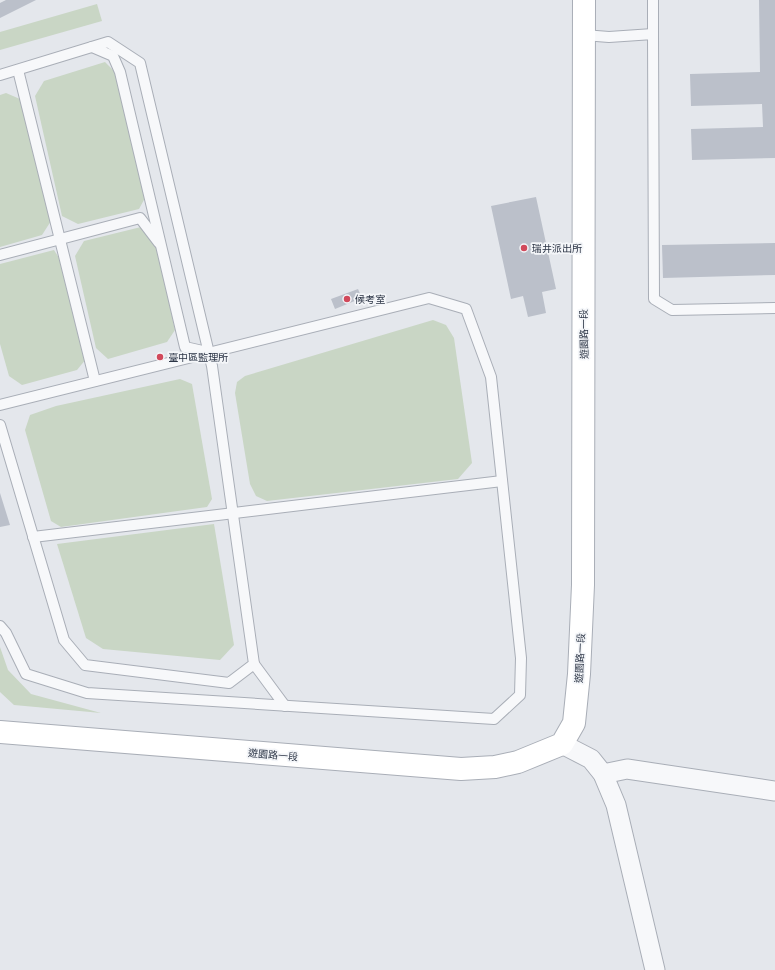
<svg xmlns="http://www.w3.org/2000/svg" width="775" height="970" font-family="Helvetica,'Noto Sans TC',sans-serif">
<style>
.green{fill:#c9d6c5}
.building{fill:#bbc0ca}
.lines{fill:none;stroke-linecap:round;stroke-linejoin:round}
.lane-casing{stroke:#a9aeb7;stroke-width:12}
.street-casing{stroke:#a9aeb7;stroke-width:21}
.secondary-casing{stroke:#a9aeb7;stroke-width:24}
.lane{stroke:#f7f8fa;stroke-width:10}
.street{stroke:#f7f8fa;stroke-width:19}
.secondary{stroke:#fff;stroke-width:22}
.poi-dot{fill:#d1495b;stroke:#f4f6f9;stroke-width:1.5}
.labels{text-anchor:middle;dominant-baseline:central;stroke-width:3.5;stroke-linejoin:round;paint-order:stroke}
.poi-label{font-size:10px;fill:#2b3445;stroke:#f4f6f9;text-anchor:start}
.street-label{font-size:10px;fill:#2b3445;stroke:#f4f6f9}
</style>
<rect width="100%" height="100%" fill="#e4e7ec"/>
<g class="green">
<polygon points="97,4 102,21 0,50 0,32"/>
<polygon points="105,62 118,75 145,198 139,209 78,224 62,216 35,96 44,81"/>
<polygon points="6,93 20,99 51,221 42,235 0,247 0,95"/>
<polygon points="141,227 156,243 175,330 167,342 108,359 96,348 75,256 84,241"/>
<polygon points="54,250 61,261 86,359 77,370 22,385 9,376 0,344 0,264"/>
<polygon points="433,320 446,325 454,338 472,463 458,479 267,501 256,496 250,484 235,393 237,382 245,376"/>
<polygon points="180,379 192,384 212,499 207,507 61,527 51,521 25,430 30,415 56,406"/>
<polygon points="214,524 234,645 220,660 103,649 86,638 57,544"/>
<polygon points="0,647 8,670 31,694 101,713 14,705 0,692"/>
</g>
<g class="building">
<polygon points="6,0 36,0 0,18 0,3"/>
<polygon points="759,0 775,0 775,158 692,160 691,129 763,127 762,104 691,106 690,74 760,72"/>
<polygon points="536,197 556,289 542,292 546,313 528,317 523,296 511,299 491,206"/>
<polygon points="775,243 775,275 663,278 662,245"/>
<polygon points="358,289 362,298 335,309 331,299"/>
<polygon points="0,493 10,525 0,527"/>
</g>
<g class="lines">
<defs>
<g id="lane">
<polyline points="653,34 653,0"/>
<polyline points="584,35 609,37 653,34 654,299 672,310 775,308"/>
<polyline points="92,47 113,56 120,72 185,347 207,352"/>
<polyline points="18,70 95,381"/>
<polyline points="0,75 108,42 140,63 212,366 254,664 229,683 85,665 64,640 0,425"/>
<polyline points="0,255 140,218 159,243"/>
<polyline points="0,405 429,298 466,309 491,377 521,658 520,695 494,719 87,693 26,674 6,633 0,626"/>
<polyline points="33,537 502,481"/>
<polyline points="254,664 285,706"/>
</g>
<g id="street">
<polyline points="562,744 591,759 603,774 616,805 655,970"/>
<polyline points="603,774 627,769 775,791"/>
</g>
<polyline id="secondary" points="0,732 461,769 495,767 518,762 562,744 574,723 579,674 583,585 584,0"/>
</defs>
<use href="#lane" class="lane-casing"/>
<use href="#street" class="street-casing"/>
<use href="#secondary" class="secondary-casing"/>
<use href="#lane" class="lane"/>
<use href="#street" class="street"/>
<use href="#secondary" class="secondary"/>
</g>
<g class="poi-dot">
<circle cx="524" cy="248" r="4"/>
<circle cx="347" cy="299" r="4"/>
<circle cx="160" cy="357" r="4"/>
</g>
<g class="labels">
<g class="poi-label">
<text x="532" y="248">瑞井派出所</text>
<text x="355" y="299">候考室</text>
<text x="168" y="357">臺中區監理所</text>
</g>
<g class="street-label">
<text transform="translate(584 334) rotate(-91)">遊園路一段</text>
<text transform="translate(580 658) rotate(-87)">遊園路一段</text>
<text transform="translate(273 755) rotate(5)">遊園路一段</text>
</g>
</g>
</svg>
